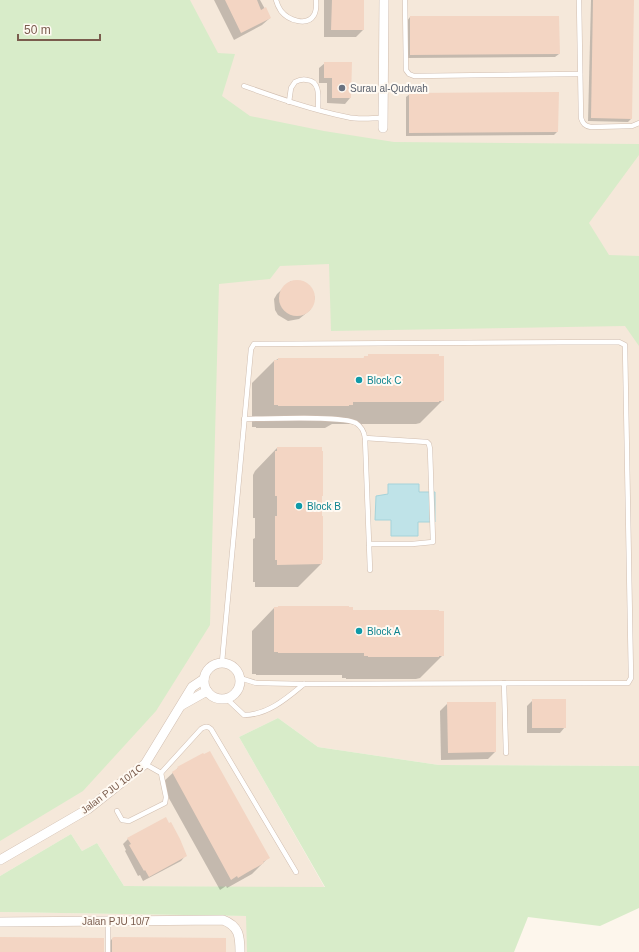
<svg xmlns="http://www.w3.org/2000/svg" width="639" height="952" font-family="Arial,sans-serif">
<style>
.residential{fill:#f5e8da}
.green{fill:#d8ecc9}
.water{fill:#bfe3e8;stroke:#a5d3da}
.shadow{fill:#0003}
.building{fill:#f3d5c3}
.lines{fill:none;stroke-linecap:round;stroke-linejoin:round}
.service-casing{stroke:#d1beb0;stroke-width:5.5}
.minor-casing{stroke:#d1beb0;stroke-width:10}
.service{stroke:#fff;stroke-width:4.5}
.minor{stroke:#fff;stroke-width:9}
.worship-dot{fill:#6b7280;stroke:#fffaf3;stroke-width:1.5}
.culture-dot{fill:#0f9aa8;stroke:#fffaf3;stroke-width:1.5}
.labels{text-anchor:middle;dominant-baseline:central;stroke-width:4;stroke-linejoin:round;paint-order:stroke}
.worship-label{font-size:10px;fill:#5b616d;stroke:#fffaf3;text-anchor:start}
.culture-label{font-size:10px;fill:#0d838f;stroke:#fffaf3;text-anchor:start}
.street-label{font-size:10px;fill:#7a5c4d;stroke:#fffaf3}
</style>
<rect width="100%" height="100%" fill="#fdf6ec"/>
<g class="residential">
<polygon points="0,0 639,0 639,766 439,765 318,747 278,718 239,737 325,888 124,886 97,843 82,851 71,834 0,876"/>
<polygon points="0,912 247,916 247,952 0,952"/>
</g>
<g class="green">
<polygon points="0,0 190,0 218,53 235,54 222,96 250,116 324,131 394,142 639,144 639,155 589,223 609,255 639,256 639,346 625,326 331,331 329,264 280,266 270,279 219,284 210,625 156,711 83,791 0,841"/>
<polygon points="278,718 318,747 439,765 639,766 639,908 600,926 528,917 514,952 247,952 246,916 0,912 0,876 71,834 82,851 97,843 124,886 325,887 239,737"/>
</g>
<polygon class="water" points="388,484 419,484 419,492 435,492 435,522 418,522 418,536 391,536 391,520 375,520 376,496 388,494"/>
<g class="shadow">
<polygon points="214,0 260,0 270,18 262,25 234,40"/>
<polygon points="324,0 363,0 363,30 356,37 324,37"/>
<polygon points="591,0 632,0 631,119 628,122 588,121"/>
<polygon points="410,17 559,54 555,57 407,58 407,21"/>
<polygon points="325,63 351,63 350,98 345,104 327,103 327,83 319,83 319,68"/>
<polygon points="410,94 557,132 554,135 406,136 406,97"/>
<polygon points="291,281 302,281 311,288 315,298 310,310 304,315 299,319 288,321 278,315 275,310 274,299 277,294"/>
<polygon points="365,357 443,400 420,423 416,424 332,424 325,428 256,428 256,427 252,427 252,383 274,361 278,359 362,359"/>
<polygon points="277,448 322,496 321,497 322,560 321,564 298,587 255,587 255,582 253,582 253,539 255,538 255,518 253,518 253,475 255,471"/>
<polygon points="274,608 352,611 443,655 420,678 416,679 346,679 346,678 342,678 342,675 256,675 256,674 252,674 252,631"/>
<polygon points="533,700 565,727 560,733 527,733 527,706"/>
<polygon points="448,703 495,752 488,759 441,760 440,711"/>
<polygon points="203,754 268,858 252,874 227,888 226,886 220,890 161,784 178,768"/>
<polygon points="169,824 186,855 181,861 143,881 140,875 138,876 125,851 126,850 123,844 128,839"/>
<polygon points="112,939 225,952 109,952 109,942"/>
</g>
<g class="building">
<polygon points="225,0 257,0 261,10 266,7 271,18 241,33"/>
<polygon points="332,0 364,0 364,30 331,30"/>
<polygon points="593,0 634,0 632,119 591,118"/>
<polygon points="410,16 559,16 560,54 410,55"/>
<polygon points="324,62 352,62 351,98 332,98 332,78 324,78"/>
<polygon points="559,92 558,132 409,133 409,93"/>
<circle cx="297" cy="298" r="18"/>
<polygon points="368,354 439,354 439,356 444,356 444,401 439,401 439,402 353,402 353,405 349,405 349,406 278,406 278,405 274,405 274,360 278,360 278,358 364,358 364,356 368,356"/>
<polygon points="277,447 322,447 322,451 323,451 323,496 322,496 322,516 323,516 323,560 322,560 322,564 277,565 277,560 275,560 275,516 277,516 277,496 275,496 275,451 277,451"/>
<polygon points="278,606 349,606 349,607 353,607 353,610 439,610 439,611 444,611 444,656 439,656 439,657 368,657 368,656 364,656 364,653 278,653 278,652 274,652 274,607 278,607"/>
<rect x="532" y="699" width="34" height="29"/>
<polygon points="447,702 496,702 496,752 448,753"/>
<polygon points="210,751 270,858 263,862 264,863 248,872 238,878 237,876 231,880 172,772 178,768 177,767 203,753 204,754"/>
<polygon points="166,817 169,823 171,822 180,839 187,856 149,877 145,870 144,871 129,845 131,844 127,838"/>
<polygon points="0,937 104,938 104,952 0,952"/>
<polygon points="114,937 226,938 226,952 112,952 112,938"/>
</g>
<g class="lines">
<defs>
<g id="service">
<path d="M276,0c1,4 3,8 5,11 7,9 26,16 33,4 3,-5 2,-10 2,-15"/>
<polyline points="405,0 406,70 409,74 414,76 580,74"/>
<path d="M579,0l2,118c2,6 4,8 10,9l41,-1 7,-3"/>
<path d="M244,86c34,12 68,24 103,31 12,3 24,1 36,1"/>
<path d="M289,102l2,-14 4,-6c4,-2 8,-3 12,-2 14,1 11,19 11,29"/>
<path d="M244,419c20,0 99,-4 112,4 6,4 8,8 9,15l5,132"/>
<polyline points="365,438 427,442 429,444 430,449 433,542 412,544 369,544"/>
<polyline points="222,662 251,349 254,344 619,342 625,345 631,678 628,683 304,684 256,683 240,678"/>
<polyline points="504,683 506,753"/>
<path d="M227,699l17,16c24,0 43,-17 60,-31"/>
<path d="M161,773l40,-44c4,-3 7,-3 10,0l85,143"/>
<polyline points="117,811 122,820 129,821 165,803 166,797 161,773 145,764"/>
<polyline points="108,921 108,952"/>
</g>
<g id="minor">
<polyline points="383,128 384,0"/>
<circle cx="222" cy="681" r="18"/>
<polyline points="182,705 207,691"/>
<polyline points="0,860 88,809 145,764 192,687 204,679"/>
<path d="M0,922l223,-2c16,6 17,16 17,32"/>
</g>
</defs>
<use href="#service" class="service-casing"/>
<use href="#minor" class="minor-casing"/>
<use href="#service" class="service"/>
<use href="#minor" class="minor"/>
</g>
<circle class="worship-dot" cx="342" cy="88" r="4"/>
<g class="culture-dot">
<circle cx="359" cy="380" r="4"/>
<circle cx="299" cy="506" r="4"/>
<circle cx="359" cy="631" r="4"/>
</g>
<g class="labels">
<g class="worship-label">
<text x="350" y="88">Surau al-Qudwah</text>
</g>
<g class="culture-label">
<text x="367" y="380">Block C</text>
<text x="307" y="506">Block B</text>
<text x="367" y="631">Block A</text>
</g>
<g class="street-label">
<text transform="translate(112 789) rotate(-37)">Jalan PJU 10/1C</text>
<text x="116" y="921">Jalan PJU 10/7</text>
</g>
</g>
<path d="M18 34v6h82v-6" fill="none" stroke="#7a5c4d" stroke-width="2"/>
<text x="24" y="34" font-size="12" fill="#7a5c4d" stroke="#fffaf3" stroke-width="3" paint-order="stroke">50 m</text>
</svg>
